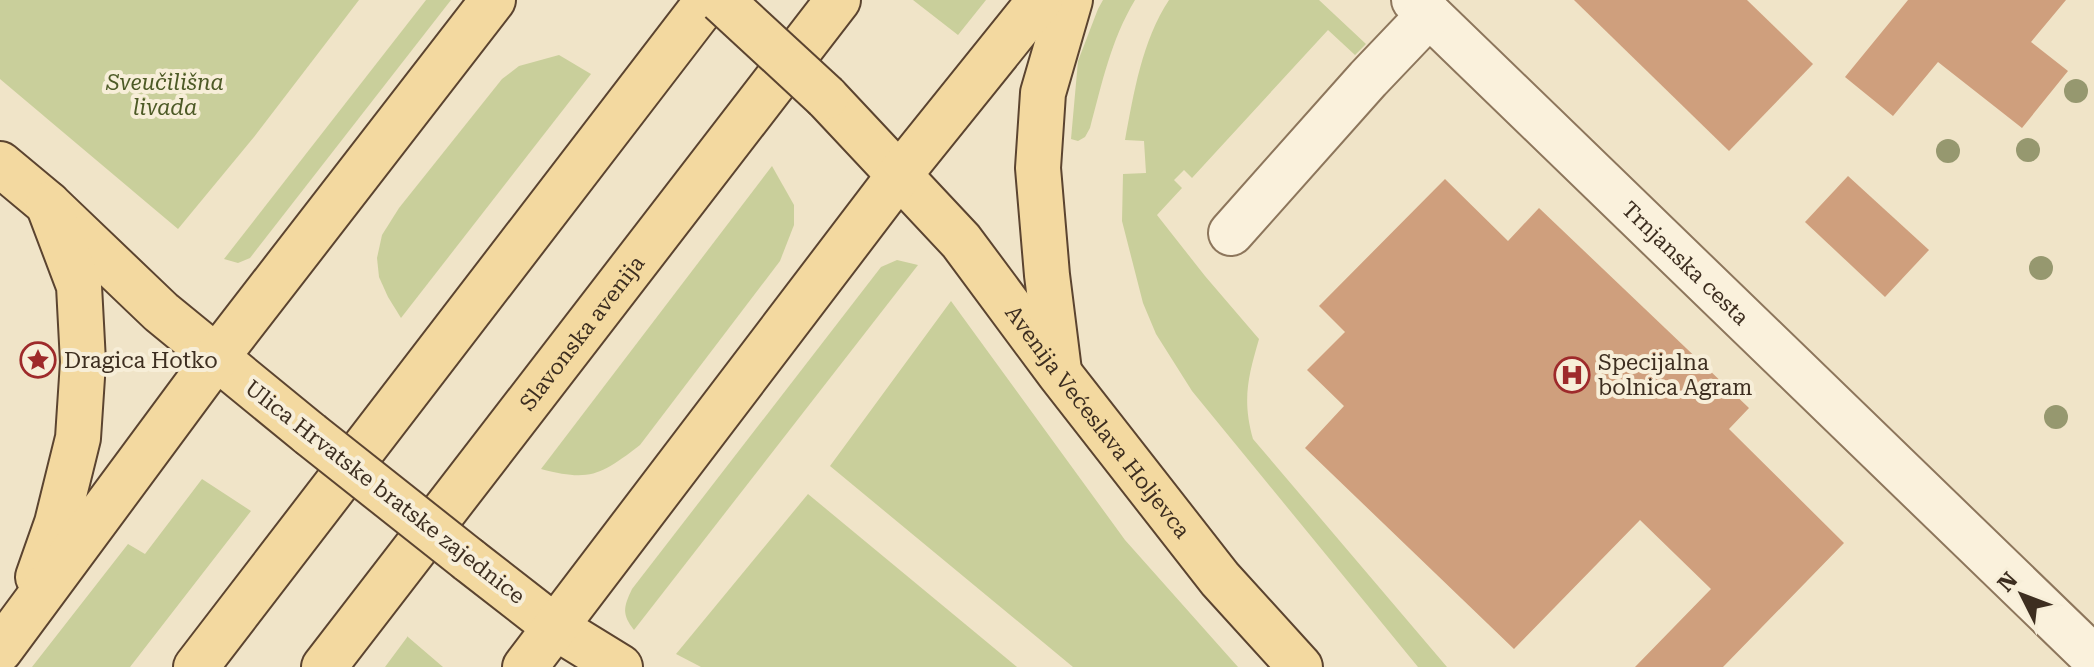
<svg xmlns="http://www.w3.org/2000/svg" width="2094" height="667" font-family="'Roboto Serif',serif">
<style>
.green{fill:#c9cf9b}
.building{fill:#cf9f7d}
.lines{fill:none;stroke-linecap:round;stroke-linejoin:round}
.minor-casing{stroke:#8d765c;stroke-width:48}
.major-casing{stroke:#5b4430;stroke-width:48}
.minor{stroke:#faf1dc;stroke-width:44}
.major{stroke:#f3d9a0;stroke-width:44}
.major-bridge-casing{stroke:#5b4430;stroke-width:48;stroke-linecap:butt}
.major-bridge{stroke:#f3d9a0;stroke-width:44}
.tree{fill:#96986f}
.labels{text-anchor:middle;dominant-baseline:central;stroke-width:8;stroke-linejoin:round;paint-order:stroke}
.park-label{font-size:22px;font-style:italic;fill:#4d5a26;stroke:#f7eed8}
.street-label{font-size:22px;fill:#3d2e20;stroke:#f7eed8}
.poi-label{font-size:22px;fill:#3d2e20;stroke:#f7eed8;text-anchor:start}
</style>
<rect width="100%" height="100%" fill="#f0e4c8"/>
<g class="green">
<polygon points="0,0 359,0 254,137 178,229 0,79"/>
<polygon points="426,0 451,0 250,258 238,263 224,259"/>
<polygon points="913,0 986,0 958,35"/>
<path d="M1103,0h32c-24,40 -33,83 -45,128l-5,9 -7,4 -7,-2 7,-78 20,-52z"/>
<path d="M1169,0h150l47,44 -11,11 -27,-25 -136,148 -8,-8 -10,10 8,8 -25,27 48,61 54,63c-11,38 -17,61 -6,100l194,228h-29l-226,-276 -36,-57 -13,-31 -21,-82 1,-47 23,-1 -2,-32 -19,-1c9,-48 17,-99 44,-140z"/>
<polygon points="559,55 591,74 401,318 388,297 379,277 377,258 382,235 399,208 502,79 519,66"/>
<path d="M772,166l22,39v20l-14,36 -140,184c-39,30 -50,37 -99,24z"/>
<path d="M897,260l21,5 -284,365c-13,-16 -10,-24 -2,-41l249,-322z"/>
<polygon points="951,301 1125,540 1238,667 1073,667 830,466"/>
<polygon points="202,479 251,511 130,667 32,667 128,544 145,554"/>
<polygon points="808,494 1017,667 701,667 676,654"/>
<polygon points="408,636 408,637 443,667 385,667"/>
</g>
<g class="building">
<polygon points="1574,0 1747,0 1813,64 1729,151"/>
<polygon points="1908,0 2066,0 2031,42 2068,71 2022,128 1938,62 1893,116 1845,77"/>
<polygon points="1848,176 1929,250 1885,297 1805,222"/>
<polygon points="1445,179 1508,241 1539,208 1749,408 1729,429 1844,543 1723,667 1635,667 1711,589 1640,520 1514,649 1305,448 1344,406 1307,370 1345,332 1319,306"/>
</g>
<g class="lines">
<defs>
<g id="minor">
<path id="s1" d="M1414,0l680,658"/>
<polyline points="1231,233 1368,79 1429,15"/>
</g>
<g id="major">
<path id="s2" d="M826,97l135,144 98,132 161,206 80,88"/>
<polyline points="0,164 48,204 161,312 310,434"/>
<polyline points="1059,371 1047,275 1038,168 1043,93 1070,0"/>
<polyline points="469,560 555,627 620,667"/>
<polyline points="38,577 57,523 78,438 83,362 79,286 48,204"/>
<polyline points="0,650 216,358 493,0"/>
<polyline points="196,667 708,0"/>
<path id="s3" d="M324,667l514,-667"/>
<polyline points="525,667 900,174 1040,0"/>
</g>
</defs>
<use href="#minor" class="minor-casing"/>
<use href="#major" class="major-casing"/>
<use href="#minor" class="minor"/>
<use href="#major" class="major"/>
<defs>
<g id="major-bridge">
<polyline points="721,0 826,97"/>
<polyline points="310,434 469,560"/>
</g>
</defs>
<use href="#major-bridge" class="major-bridge-casing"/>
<use href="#major-bridge" class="major-bridge"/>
</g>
<g class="tree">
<circle cx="2076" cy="91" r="12"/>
<circle cx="2028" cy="150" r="12"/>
<circle cx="1948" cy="151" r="12"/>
<circle cx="2041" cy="268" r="12"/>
<circle cx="2056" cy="417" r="12"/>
</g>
<defs>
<symbol id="sight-ring" viewBox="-11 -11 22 22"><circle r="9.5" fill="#f7eed8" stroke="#9e2a2b" stroke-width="1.5"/><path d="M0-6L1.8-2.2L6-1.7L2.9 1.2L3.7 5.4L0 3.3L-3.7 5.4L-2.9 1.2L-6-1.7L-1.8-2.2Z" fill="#9e2a2b"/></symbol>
<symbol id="hospital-ring" viewBox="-11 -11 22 22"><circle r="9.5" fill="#f7eed8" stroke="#9e2a2b" stroke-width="1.5"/><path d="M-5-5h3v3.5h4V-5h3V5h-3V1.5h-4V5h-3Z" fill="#9e2a2b"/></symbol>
</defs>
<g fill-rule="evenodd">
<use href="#sight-ring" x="18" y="340" width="40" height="40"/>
<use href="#hospital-ring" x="1552" y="355" width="40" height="40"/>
</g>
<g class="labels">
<g class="park-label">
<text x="165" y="82">Sveučilišna<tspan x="165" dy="25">livada</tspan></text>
</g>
<g class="street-label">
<text stroke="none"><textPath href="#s1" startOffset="378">Trnjanska cesta</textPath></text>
<text stroke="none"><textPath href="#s3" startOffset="422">Slavonska avenija</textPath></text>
<text stroke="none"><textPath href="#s2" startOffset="424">Avenija Većeslava Holjevca</textPath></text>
<text transform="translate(385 492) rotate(38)">Ulica Hrvatske bratske zajednice</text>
</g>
<g class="poi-label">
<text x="64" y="360">Dragica Hotko</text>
<text x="1598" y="362">Specijalna<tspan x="1598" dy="25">bolnica Agram</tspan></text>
</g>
</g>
<g transform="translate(2022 595) rotate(312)" stroke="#f7eed8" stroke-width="6" paint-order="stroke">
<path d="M0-6L14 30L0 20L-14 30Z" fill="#3d2e20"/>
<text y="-12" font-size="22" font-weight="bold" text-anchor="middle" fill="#3d2e20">N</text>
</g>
</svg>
